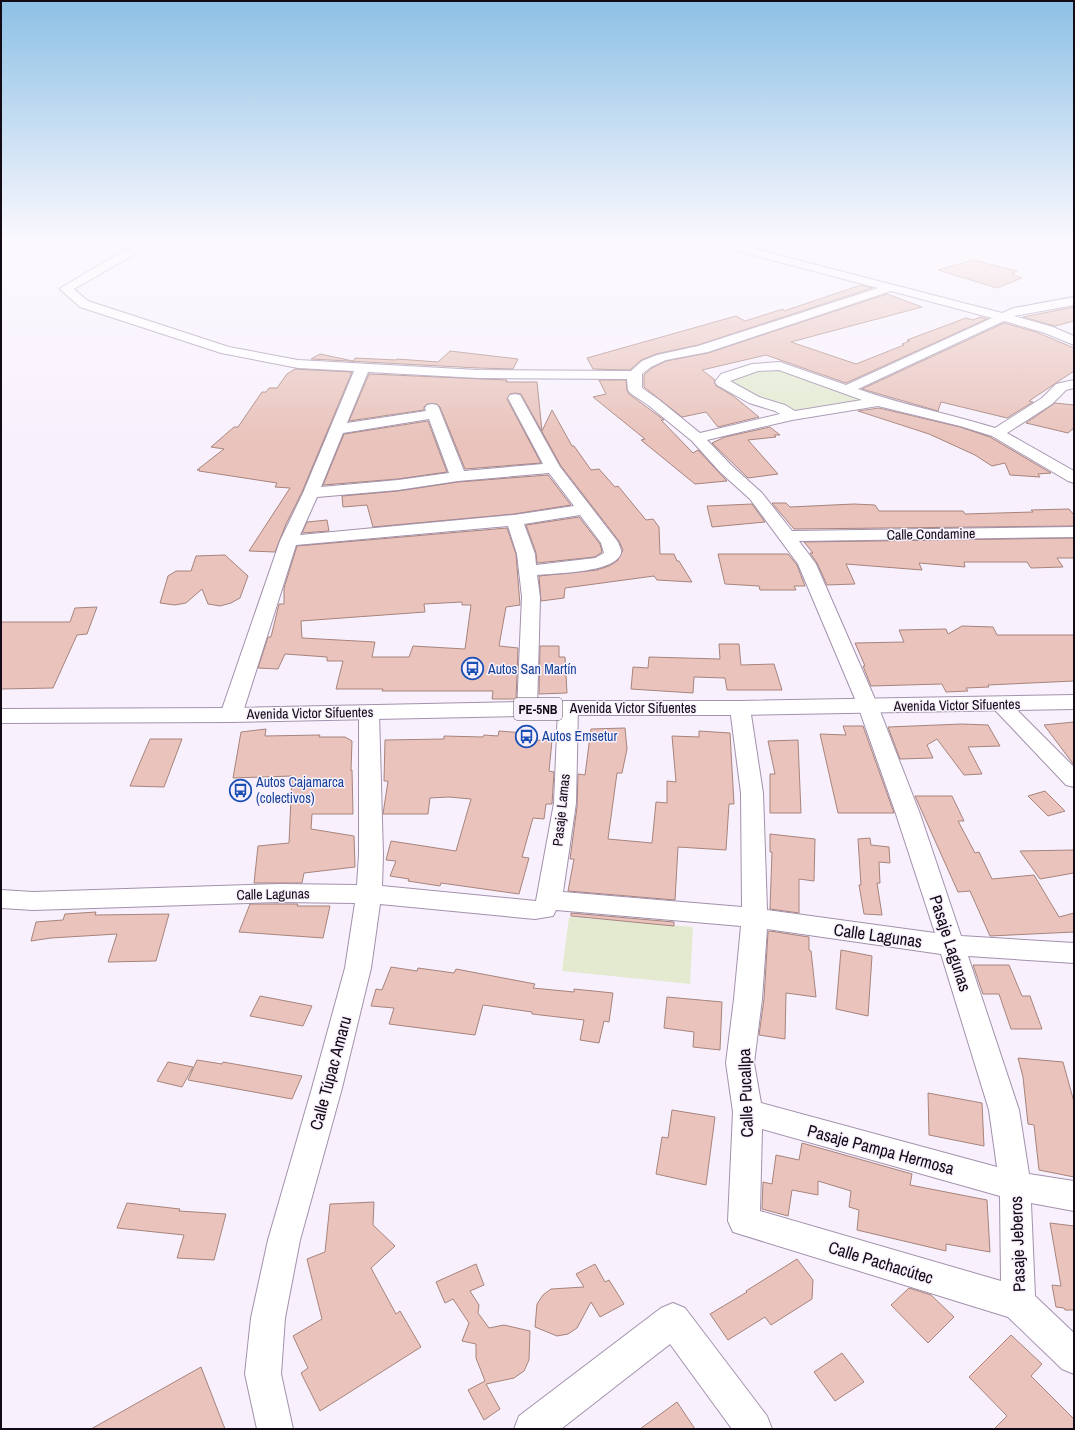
<svg xmlns="http://www.w3.org/2000/svg" width="1075" height="1430" font-family="'Archivo Narrow',sans-serif">
<style>
.green{fill:#e3ead0}
.building{fill:#e9c3bc;stroke:#a7847d;fill-rule:evenodd}
.lines{fill:none;stroke-linecap:round;stroke-linejoin:round}
.minor-casing{stroke:#a391ad;stroke-width:2}
.highway-casing{stroke:#a391ad;stroke-width:2}
.minor{fill:#fff;fill-rule:evenodd}
.highway{fill:#fff;fill-rule:evenodd}
.labels{text-anchor:middle;dominant-baseline:central;stroke-width:3;stroke-linejoin:round;paint-order:stroke}
.shield{fill:#f8f1fd;stroke:#57505b;stroke-width:1}
.shield-label{font-size:13px;font-weight:bold;fill:#120b15}
.street-label{font-size:14px;fill:#120b15;stroke:#f8f1fd}
.transit-label{font-size:14px;fill:#164399;stroke:#f8f1fd;text-anchor:start}
.near-street-label{font-size:17px;fill:#120b15;stroke:#f8f1fd}
</style>
<rect width="100%" height="100%" fill="#f8f1fd"/>
<g class="green">
<polygon points="770,366 880,402 792,416 724,379"/>
<polygon points="569,917 693,927 690,984 562,971"/>
</g>
<g class="building">
<polygon points="973,260 1017,271 1012,274 1022,278 997,288 938,270"/>
<polygon points="861,285 872,288 698,345 656,354 641,360 630,370 593,369 587,358 736,316 745,321 783,309 784,311"/>
<polygon points="887,294 922,307 791,342 856,364 904,345 902,344 910,341 907,340 966,318 973,320 980,317 987,319 846,383 766,355 702,370 715,380 714,382 716,386 732,395 759,417 718,427 706,412 682,417 644,387 644,375 652,368 666,361 708,353"/>
<polygon points="1074,307 1074,321 1055,326 1023,317"/>
<polygon points="1004,323 1036,332 1074,348 1074,371 1029,401 1033,402 1007,418 941,402 938,411 862,389"/>
<polygon points="450,351 518,359 513,369 478,368 311,359 320,354 353,361 355,358 396,360 397,359 438,362"/>
<polygon points="295,369 352,372 302,492 286,524 275,552 249,551 290,488 275,487 277,483 199,471 200,470 197,470 224,449 211,447 234,427 238,427 262,392 266,392 269,388 277,388 287,374"/>
<polygon points="369,374 507,380 506,382 537,382 542,431 552,410 572,446 574,446 591,470 599,469 615,487 618,486 646,520 653,519 659,527 660,554 674,554 677,561 679,561 692,582 657,580 654,576 565,588 564,598 541,601 539,576 597,570 609,566 617,561 623,550 619,541 561,466 521,394 515,393 510,394 507,399 541,463 465,469 440,407 437,404 427,404 424,407 424,410 349,421"/>
<polygon points="599,380 626,380 627,390 629,394 664,420 661,420 693,453 698,450 727,481 695,484 641,440 645,439 593,397 606,394"/>
<polygon points="1055,403 1074,405 1074,428 1068,433 1026,423"/>
<polygon points="879,408 960,427 990,437 1051,473 1038,474 1040,477 1010,475 1005,463 992,466 975,455 929,434 858,411"/>
<polygon points="428,421 447,472 398,479 323,485 344,434"/>
<polygon points="770,427 780,435 774,435 776,437 748,440 778,474 748,478 712,443 725,437"/>
<polygon points="548,475 571,505 514,514 373,527 367,505 343,507 342,496 398,491 458,482"/>
<polygon points="772,503 786,503 790,507 854,504 875,505 879,511 963,511 965,514 1033,512 1031,510 1069,509 1074,515 1074,526 794,529"/>
<polygon points="752,504 765,522 712,527 707,506"/>
<polygon points="579,517 600,544 602,552 595,557 537,563 536,553 526,525"/>
<polygon points="327,520 329,531 302,533 307,522"/>
<path d="M507,528l9,26 4,51 -14,2 -7,39 19,2 -2,51h-24l1,-8h-111l1,-2h-47l7,-28h-16v-4l-42,-3 -7,15 -20,-1 10,-31h3l8,-33h5v-16l13,-42zM462,602v3h9l-6,44 -52,-3 -4,11h-37l3,-15 -73,-4 -1,-17 124,-9 -1,-8z"/>
<polygon points="1074,538 1074,558 1057,558 1063,567 1031,568 1027,562 964,562 965,567 919,563 922,570 846,564 855,584 827,585 817,563 810,553 813,553 804,542"/>
<polygon points="718,554 788,554 797,565 805,586 794,586 796,590 760,590 759,586 725,584"/>
<polygon points="225,555 248,576 240,598 231,603 220,606 208,604 202,589 186,603 175,605 160,603 168,576 176,571 191,571 196,556"/>
<polygon points="97,607 87,634 77,635 53,688 1,689 1,622 70,622 75,608"/>
<polygon points="962,626 993,627 997,635 1074,635 1074,681 988,685 989,687 966,688 968,691 946,692 942,684 871,686 863,666 865,666 855,643 904,642 899,630 946,629 948,634"/>
<polygon points="719,644 739,644 741,665 774,664 782,690 727,690 725,678 694,677 693,693 631,689 633,667 648,668 649,657 720,659"/>
<polygon points="540,646 559,646 559,657 565,657 567,693 539,694"/>
<polygon points="1074,722 1074,765 1044,725"/>
<polygon points="962,724 988,725 1000,746 968,747 982,774 964,775 937,739 927,745 933,758 900,759 888,727"/>
<polygon points="843,726 863,726 894,813 838,813 820,734 846,735"/>
<polygon points="625,728 627,749 622,773 617,773 608,839 652,843 656,802 667,803 667,781 676,782 672,736 699,737 699,731 730,733 734,804 729,804 726,850 678,847 675,900 568,891 574,859 570,859 577,807 578,774 585,775 591,729"/>
<polygon points="266,729 265,736 320,735 319,737 345,737 352,741 351,771 352,770 353,814 312,814 311,829 354,836 355,867 304,873 302,883 254,883 258,846 289,843 292,776 233,778 241,732"/>
<polygon points="499,731 537,734 535,740 552,741 549,771 554,772 552,804 546,804 544,819 533,818 522,857 529,858 519,894 441,883 440,886 408,881 409,879 390,876 396,861 386,860 391,841 456,851 471,799 449,797 430,798 428,814 383,814 388,781 384,781 385,740 444,739 444,736 483,737 484,735 498,736"/>
<polygon points="150,739 182,739 164,787 130,786"/>
<polygon points="798,740 801,813 770,813 770,774 775,774 768,741"/>
<polygon points="1045,791 1065,811 1048,816 1028,796"/>
<polygon points="915,796 952,796 964,821 958,821 975,853 979,852 992,879 1034,875 1059,917 1074,913 1074,932 990,936 970,891 958,892"/>
<polygon points="770,834 815,839 814,881 799,879 799,913 770,909 772,852 770,852"/>
<polygon points="870,838 871,845 889,847 890,863 879,862 880,883 877,883 882,915 864,914 859,885 861,885 858,839"/>
<polygon points="1074,850 1074,873 1040,879 1020,851"/>
<polygon points="250,904 298,904 297,906 330,906 323,938 239,932"/>
<polygon points="96,912 95,915 169,914 156,961 108,962 117,934 51,938 31,941 36,922 63,920 65,914"/>
<polygon points="571,913 674,922 674,926 571,916"/>
<polygon points="770,931 809,937 809,950 811,951 816,997 786,993 785,1039 759,1035 764,999 768,932"/>
<polygon points="841,950 872,956 868,1016 836,1009"/>
<polygon points="973,965 1009,965 1022,996 1030,996 1042,1029 1011,1029 999,994 983,994"/>
<polygon points="391,967 417,971 418,968 454,973 456,969 535,984 533,988 574,992 574,989 613,993 609,1022 604,1021 599,1043 580,1040 584,1020 532,1014 532,1012 483,1005 475,1035 389,1024 394,1008 371,1006 376,989 382,990"/>
<polygon points="260,996 312,1006 303,1026 250,1016"/>
<polygon points="667,997 722,1002 720,1050 693,1047 694,1032 664,1028"/>
<polygon points="1018,1058 1063,1062 1074,1102 1074,1177 1039,1170 1034,1125 1028,1124 1023,1077"/>
<polygon points="197,1060 222,1064 223,1062 302,1076 292,1099 188,1080"/>
<polygon points="168,1062 193,1067 182,1087 157,1081"/>
<polygon points="928,1093 982,1103 984,1146 929,1135"/>
<polygon points="672,1110 715,1117 706,1185 656,1174 662,1137 668,1138"/>
<polygon points="802,1143 912,1174 910,1185 987,1200 990,1252 946,1244 946,1251 857,1230 859,1210 849,1207 851,1191 818,1181 818,1195 792,1190 788,1216 762,1209 763,1182 772,1184 776,1155 799,1160"/>
<polygon points="374,1202 373,1225 395,1246 371,1268 396,1314 400,1311 421,1347 320,1411 301,1373 308,1368 293,1336 322,1319 307,1259 325,1252 330,1204"/>
<polygon points="127,1203 180,1209 179,1211 226,1214 214,1260 177,1258 184,1235 117,1228"/>
<polygon points="1050,1223 1074,1226 1074,1310 1065,1310 1064,1308 1056,1307 1052,1285 1061,1286"/>
<polygon points="797,1259 813,1280 812,1299 771,1325 765,1317 728,1340 710,1314 747,1292 746,1291"/>
<polygon points="476,1264 484,1285 470,1291 479,1305 478,1313 489,1328 504,1325 530,1331 529,1360 524,1371 514,1378 486,1384 500,1409 484,1420 468,1390 485,1381 476,1358 476,1344 462,1341 469,1323 453,1299 445,1303 436,1282"/>
<polygon points="595,1264 605,1282 609,1280 624,1304 600,1317 591,1302 577,1328 568,1334 557,1336 535,1327 537,1304 543,1295 551,1289 584,1287 576,1274"/>
<polygon points="909,1288 931,1295 954,1317 928,1343 891,1305"/>
<polygon points="1011,1335 1042,1364 1031,1376 1074,1419 1074,1429 994,1429 1007,1416 969,1377"/>
<polygon points="842,1353 864,1382 835,1401 814,1372"/>
<polygon points="201,1367 225,1429 91,1429"/>
<polygon points="677,1402 695,1429 640,1429"/>
</g>
<g class="lines">
<defs>
<g id="minor">
<path d="M142,240h11l-4,6 -75,43 14,12 141,46 69,13 180,10 153,1 11,-10 15,-6 41,-9 180,-58 -175,-46 -1,-2h18l282,73 12,-5 60,-11v8l-60,11 39,11 21,9v9l-29,-12 -41,-12 -146,68c45,16 92,25 137,39l47,-30 14,-14 18,-4v8l-8,2 -14,14 -45,29 67,38v12l-6,-2 -76,-45 -32,-10 -82,-20 -86,14 -85,20 25,26 30,27 30,38 282,-4v10l-275,4 17,23 62,142 42,108 41,122 113,7v20l-106,-7 51,154 10,64 45,7v30l-43,-8 4,93 39,37v41l-12,-5 -54,-52 -275,-85 -5,-11 5,-109 -7,-49 8,-64 7,-73 -185,-16 -3,6 -18,3 -155,-15 -9,64 -29,120 -42,152 -15,78 -4,56 12,55h-36l-12,-55 6,-56 17,-78 44,-152 33,-120 10,-65 -75,-1 -247,8 -32,-2v-18l32,2 247,-8 77,1 2,-30v-142l3,-5 7,-1 7,1 3,5 4,142 -1,31 154,15 18,-98 4,-95 3,-5 7,-1 7,1 3,5 -2,95 -13,89 179,15 -1,-114 -11,-85 3,-5 7,-1 7,1 3,5 13,85 4,117 168,23 -39,-119 -38,-108 -60,-142 -48,-65 -30,-27 -28,-31 -44,-36 -18,-12 -2,-3 -1,-11 -149,-1 -110,-6 -21,51 79,-12 -1,-3 2,-3 5,-1 5,1 2,3 25,63 79,-7 -35,-66 2,-3 5,-1 5,1 40,72 58,75c1,4 4,8 3,11 -5,20 -66,20 -84,22l3,22 -3,113 -3,5 -7,1 -7,-1 -3,-5 5,-113 -5,-43 -9,-28 -212,19 -54,170 -4,5 -7,1 -7,-1 -4,-5 60,-174 23,-48 51,-122 -56,-3 -77,-15 -141,-46 -20,-18 2,-2zM891,291l101,27 -146,67 -66,-23 -28,2 -31,10 -6,8 2,3 32,18 26,8 5,3 -80,19 -42,-34 -16,-11v-14l9,-7 15,-7 42,-8zM779,370l83,30 -67,11 -10,-6 -26,-8 -29,-16 28,-10zM429,419l20,54 -51,7 -77,7 22,-54zM549,473l25,33 -60,9 -214,20 17,-38 81,-7 60,-9zM580,515l21,28 3,10 -9,5 -59,7 -1,-11 -11,-30zM767,929l174,25 48,156 8,57 -236,-64 -7,-40 8,-64zM762,1129l238,67 1,85 -241,-70z"/>
<polygon points="1067,240 1074,240 1074,244"/>
<polygon points="1000,698 1007,700 1074,767 1074,787 1066,785 993,708 990,704 993,700"/>
<polygon points="673,1303 685,1308 767,1416 772,1429 732,1429 670,1344 561,1429 514,1429 519,1416 661,1308"/>
</g>
<polygon id="highway" points="1074,695 1074,709 740,715 568,715 231,722 1,723 1,709 231,708 568,701 740,701"/>
</defs>
<use href="#minor" class="minor-casing"/>
<use href="#highway" class="highway-casing"/>
<use href="#minor" class="minor"/>
<use href="#highway" class="highway"/>
</g>
<linearGradient id="sky" x2="0" y2="1"><stop stop-color="#8cc0e5"/><stop offset="0.55" stop-color="#fcf9fe"/><stop offset="1" stop-color="#fcf9fe" stop-opacity="0"/></linearGradient>
<rect width="1075" height="440" fill="url(#sky)"/>
<defs>
<symbol id="bus-ring" viewBox="-11 -11 22 22"><circle r="9.5" fill="#f8f1fd" stroke="#1a4fb4" stroke-width="1.5"/><path d="M-5-6H5V4H4V6H2V4H-2V6H-4V4H-5ZM-3.5-4V0h7V-4ZM-3.5 1.2v1.5H-2V1.2ZM2 1.2v1.5H3.5V1.2Z" fill="#1a4fb4"/></symbol>
</defs>
<g fill-rule="evenodd">
<use href="#bus-ring" x="460" y="656" width="25" height="25"/>
<use href="#bus-ring" x="514" y="724" width="25" height="25"/>
<use href="#bus-ring" x="228" y="778" width="25" height="25"/>
</g>
<g class="labels">
<rect class="shield" x="514" y="698" width="48" height="22" rx="3"/>
<g class="shield-label">
<text x="538" y="709">PE-5NB</text>
</g>
<g class="street-label">
<text transform="translate(931 534) rotate(-1)">Calle Condamine</text>
<text transform="translate(957 705) rotate(-1)">Avenida Victor Sifuentes</text>
<text x="633" y="708">Avenida Victor Sifuentes</text>
<text transform="translate(310 713) rotate(-1)">Avenida Victor Sifuentes</text>
<text transform="translate(561 810) rotate(-84)">Pasaje Lamas</text>
<text transform="translate(273 894) rotate(-1)">Calle Lagunas</text>
</g>
<g class="transit-label">
<text x="488" y="669">Autos San Martín</text>
<text x="542" y="736">Autos Emsetur</text>
<text x="256" y="782">Autos Cajamarca<tspan x="256" dy="16">(colectivos)</tspan></text>
</g>
<g class="near-street-label">
<text transform="translate(878 935) rotate(8)">Calle Lagunas</text>
<text transform="translate(951 943) rotate(72)">Pasaje Lagunas</text>
<text transform="translate(330 1073) rotate(-75)">Calle Túpac Amaru</text>
<text transform="translate(745 1093) rotate(-92)">Calle Pucallpa</text>
<text transform="translate(881 1149) rotate(15)">Pasaje Pampa Hermosa</text>
<text transform="translate(1017 1244) rotate(-92)">Pasaje Jeberos</text>
<text transform="translate(881 1262) rotate(17)">Calle Pachacútec</text>
</g>
</g>
<rect width="1075" height="1430" fill="none" stroke="#120b15" stroke-width="4"/>
</svg>
